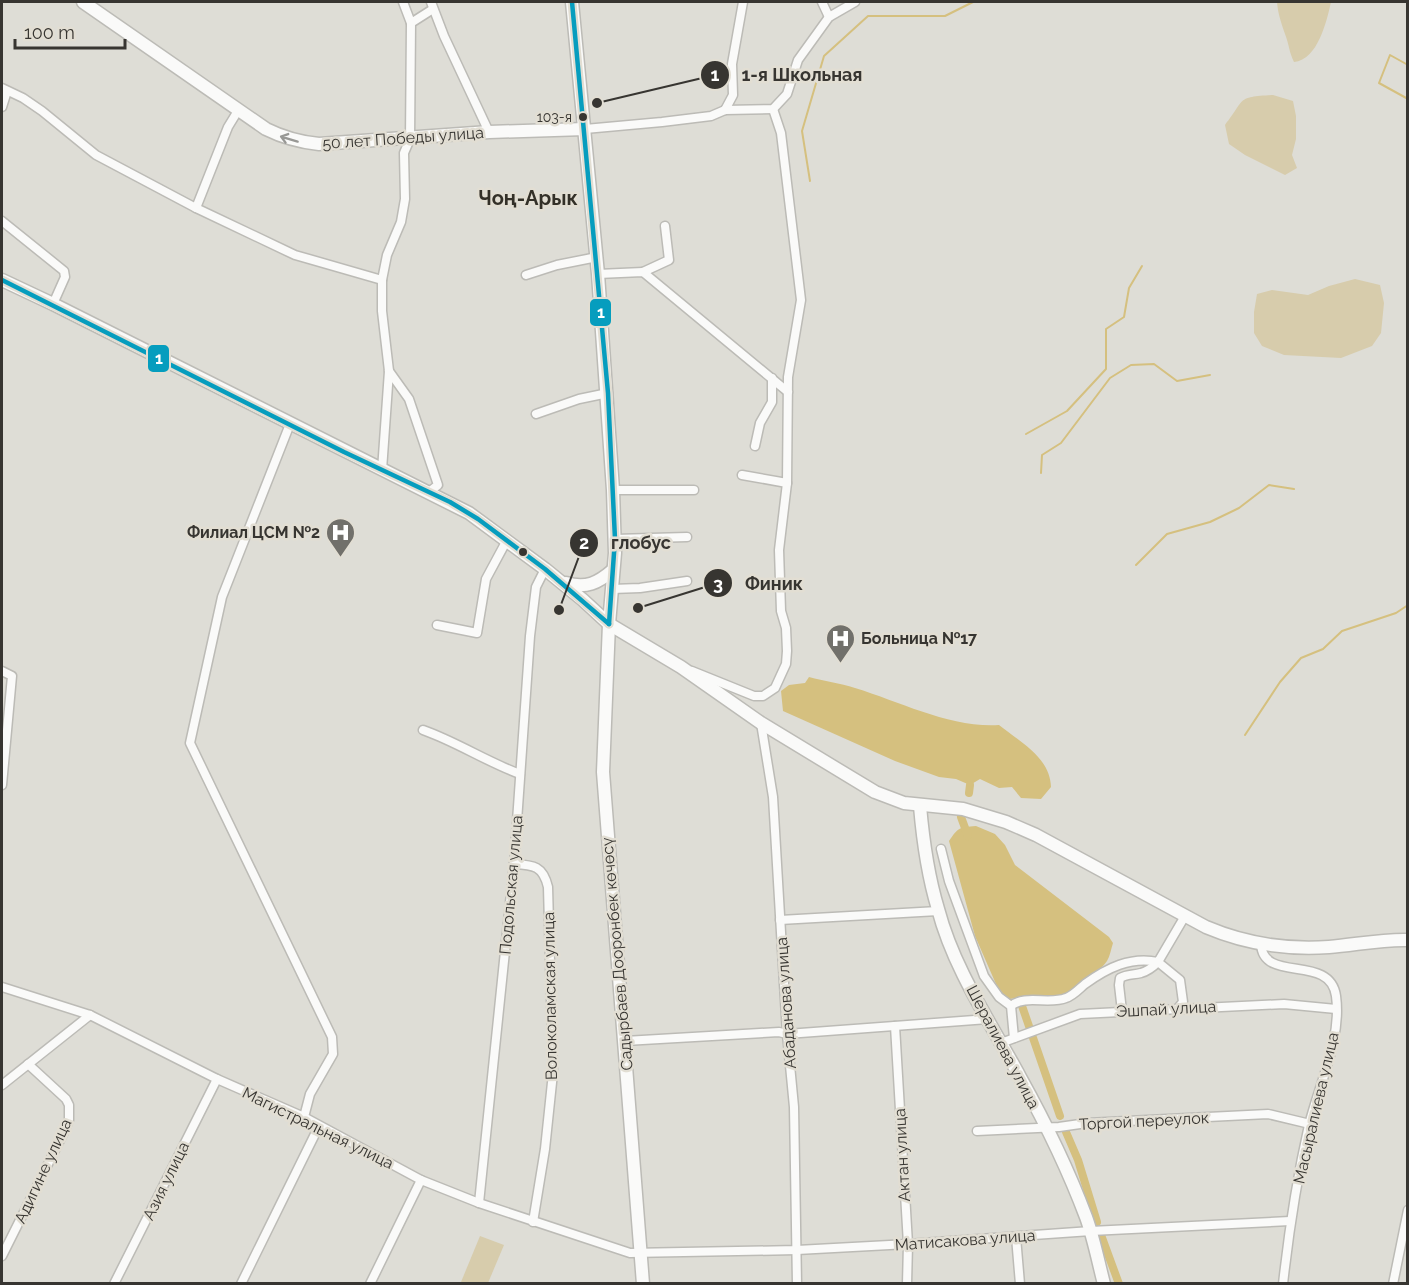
<svg xmlns="http://www.w3.org/2000/svg" width="1409" height="1285" font-family="Raleway,sans-serif">
<style>
.green{fill:#d7ccac}
.water{fill:#d5c07f}
.lines{fill:none;stroke-linecap:round;stroke-linejoin:round}
.stream{stroke:#d5c07f;stroke-width:2}
.canal{stroke:#d5c07f;stroke-width:8}
.street-casing{stroke:#bcbbb6;stroke-width:11}
.secondary-casing{stroke:#bcbbb6;stroke-width:15}
.street{stroke:#fafaf9;stroke-width:8}
.secondary{stroke:#fafaf9;stroke-width:12}
.bus-1-casing{stroke:#e2ded3;stroke-width:9}
.bus-1{stroke:#069dbe;stroke-width:4.5}
.oneway{stroke:#989895}
.bus-dot{fill:#373531;stroke:#e2ded3;stroke-width:2}
.labels{text-anchor:middle;dominant-baseline:central;stroke-width:5;stroke-linejoin:round;paint-order:stroke}
.bus-label{font-size:14px;fill:#373531;stroke:#e2ded3;text-anchor:end}
.street-label{font-size:16px;fill:#373531;stroke:#e2ded3}
.poi-label{font-size:16px;font-weight:bold;fill:#373531;stroke:#e2ded3;text-anchor:end}
.quarter-label{font-size:20px;font-weight:bold;fill:#333028;stroke:#e2ded3}
.leader{fill:none;stroke:#373531;stroke-width:2}
.callout-dot{fill:#373531;stroke:#e2ded3;stroke-width:2}
.mark-label{font-size:18px;text-anchor:middle;font-weight:bold;fill:#fff}
.callout-label{font-size:18px;text-anchor:middle;font-weight:bold;fill:#373531;stroke:#e2ded3;stroke-width:5;stroke-linejoin:round;paint-order:stroke}
.line-badge{stroke:#e2ded3;stroke-width:2}
.badge-label{font-size:16px;text-anchor:middle;font-weight:bold;fill:#fff}
</style>
<rect width="100%" height="100%" fill="#deddd6"/>
<g class="green">
<path d="M1277,2h54c-4,18 -13,58 -37,60 -5,-10 -5,-18 -9,-28 -4,-12 -7,-20 -8,-32z"/>
<path d="M1273,95l20,6 3,15v23l-4,16 5,13 -12,7 -40,-20 -16,-11 -4,-19c21,-26 10,-28 48,-30z"/>
<polygon points="1355,279 1380,285 1384,303 1381,333 1372,346 1341,358 1284,355 1262,346 1254,333 1254,312 1257,294 1272,290 1308,295 1329,286"/>
<polygon points="480,1236 504,1245 488,1283 461,1282"/>
</g>
<g class="water">
<path d="M809,677c15,4 31,6 46,11 46,14 95,40 144,37 21,17 51,32 52,62l-10,12 -20,-1 -9,-11 -13,1 -19,-9 -10,6 -14,-6 -17,-2 -44,-16 -112,-50 -2,-20 8,-6 16,-2z"/>
<path d="M976,826l19,8 10,11 10,20 94,72 4,6c-2,6 -3,13 -6,18 -10,14 -37,37 -54,37 -15,1 -29,-2 -43,1l-11,-8 -24,-55 -26,-95c9,-13 10,-14 27,-15z"/>
</g>
<g class="lines">
<g class="stream">
<polyline points="1408,65 1390,55 1379,83 1408,99"/>
<polyline points="810,181 802,131 824,56 868,16 945,16 973,2"/>
<polyline points="1026,434 1067,411 1106,369 1106,329 1124,317 1129,288 1142,266"/>
<polyline points="1041,473 1042,455 1061,443 1110,378 1131,365 1154,364 1177,381 1210,375"/>
<polyline points="1136,565 1167,534 1210,522 1239,508 1269,485 1294,489"/>
<polyline points="1245,735 1280,682 1301,658 1323,649 1342,631 1396,613 1408,605"/>
</g>
<g class="canal">
<polyline points="969,793 970,785"/>
<polyline points="961,817 968,836"/>
<polyline points="1021,1003 1060,1116"/>
<polyline points="1066,1132 1078,1160 1097,1222"/>
<polyline points="1101,1235 1119,1284"/>
</g>
<defs>
<g id="street">
<polyline points="403,2 411,23"/>
<polyline points="431,2 444,36 489,132"/>
<polyline points="822,2 829,17"/>
<polyline points="2,88 23,98 42,111 96,155 196,208 295,255 382,280"/>
<polyline points="2,107 7,91"/>
<polyline points="725,110 733,95 732,64 743,2"/>
<polyline points="585,129 662,122 711,116 725,110 773,109 787,94 798,60 829,17 855,2"/>
<polyline points="196,208 228,127 239,109"/>
<polyline points="2,221 64,271 65,277 53,304"/>
<polyline points="643,272 669,260 665,226"/>
<polyline points="598,274 643,272 788,392"/>
<polyline points="526,275 557,265 597,257"/>
<polyline points="389,371 409,399 438,485 429,492"/>
<polyline points="536,414 579,399 608,393"/>
<polyline points="290,424 222,597 190,743 332,1037 333,1054 310,1094 304,1117"/>
<polyline points="755,446 760,423 772,402 772,378"/>
<polyline points="382,470 389,371 382,311 382,280 387,255 401,222 405,199 404,153 410,139 411,23 433,9"/>
<polyline points="742,475 787,483"/>
<polyline points="613,490 694,490"/>
<polyline points="615,539 687,537"/>
<polyline points="612,589 640,588 687,581"/>
<polyline points="437,625 477,633 486,579 507,540"/>
<polyline points="2,671 12,676 2,785"/>
<polyline points="692,671 754,696 763,696 775,688 786,664 787,651 786,628 781,611 779,550 787,483 788,377 801,300 781,133 773,109"/>
<polyline points="761,723 773,797 787,1034 794,1107 797,1284"/>
<path d="M423,730c34,12 64,32 97,44"/>
<polyline points="941,849 949,881 984,976 999,997 1011,1006 1014,1038"/>
<path d="M514,864c20,1 29,2 34,23l5,186 -8,76 -12,73"/>
<polyline points="780,920 938,911"/>
<path d="M1261,944c2,40 69,9 75,52 6,43 -17,88 -27,129 -12,53 -20,105 -26,159"/>
<polyline points="2,987 90,1015 217,1079 304,1117 421,1180 479,1203 630,1253 797,1250 908,1244 1091,1231 1290,1221"/>
<path d="M1011,1006c14,-12 38,-1 55,-8 7,-2 13,-9 19,-14 22,-16 46,-28 73,-22l27,-46"/>
<path d="M1122,1011l-3,-26 1,-7c7,-4 13,-3 21,-5 7,-2 12,-6 17,-11l22,18 3,22 -5,6"/>
<polyline points="895,1026 908,1244 907,1284"/>
<polyline points="625,1041 779,1032 787,1034 988,1019"/>
<polyline points="1001,1043 1080,1014 1284,1004 1336,1009"/>
<polyline points="2,1085 90,1015"/>
<polyline points="977,1131 1059,1127 1087,1123 1268,1114 1310,1124"/>
<polyline points="479,1203 514,864 530,636 536,587 545,569"/>
<polyline points="1016,1237 1020,1284"/>
<polyline points="2,1256 65,1130 69,1120 69,1105 66,1099 28,1064"/>
<polyline points="114,1284 217,1079"/>
<polyline points="241,1284 319,1126"/>
<polyline points="370,1284 421,1180"/>
<polyline points="1393,1284 1408,1210"/>
</g>
<g id="secondary">
<path d="M83,2l183,127c18,9 33,13 53,15l170,-12 96,-3"/>
<polyline points="572,2 598,274 613,490 615,553 609,624 603,772 643,1284"/>
<path d="M2,280l51,24 416,209 76,56 38,31 26,24 72,43 80,56 114,69 29,11 59,6 43,13 30,13 170,92c40,17 80,23 123,20 26,-2 53,-8 79,-7"/>
<path d="M566,583c20,6 32,0 47,-13"/>
<path d="M920,806c3,35 8,70 18,103 16,61 53,114 82,168 25,45 48,92 66,140 8,22 12,44 18,67"/>
</g>
</defs>
<use href="#street" class="street-casing"/>
<use href="#secondary" class="secondary-casing"/>
<use href="#street" class="street"/>
<use href="#secondary" class="secondary"/>
<defs>
<g id="bus-1">
<polyline points="572,2 608,393 615,539 609,624"/>
<polyline points="2,280 344,452 450,502 478,519 545,569 609,624"/>
</g>
</defs>
<use href="#bus-1" class="bus-1-casing"/>
<use href="#bus-1" class="bus-1"/>
</g>
<defs><path id="oneway-shaft" d="M-6 0H5M1.5-3L5.5 0L1.5 3" fill="none" stroke-width="1.6" stroke-linecap="round" stroke-linejoin="round" transform="scale(1.5)"/></defs>
<use class="oneway" href="#oneway-shaft" transform="translate(289 139) rotate(-163)"/>
<defs>
<symbol id="hospital-pin" viewBox="-11 -11 22 30"><path d="M0 17L-7.5 6A9.5 9.5 0 1 1 7.5 6Z" fill="#71706b" stroke="#e2ded3"/><path d="M-5-5h3v3.5h4V-5h3V5h-3V1.5h-4V5h-3Z" fill="#fff"/></symbol>
</defs>
<g fill-rule="evenodd">
<use href="#hospital-pin" x="324" y="516" width="33" height="45"/>
<use href="#hospital-pin" x="824" y="622" width="33" height="45"/>
</g>
<g class="bus-dot">
<circle cx="583" cy="117" r="5"/>
<circle cx="523" cy="552" r="5"/>
</g>
<g class="labels">
<g class="bus-label">
<text x="572" y="117">103-я</text>
</g>
<g class="street-label">
<text transform="translate(403 138) rotate(-4)">50 лет Победы улица</text>
<text transform="translate(511 885) rotate(-85)">Подольская улица</text>
<text transform="translate(617 954) rotate(-95)">Садырбаев Дооронбек көчөсү</text>
<text transform="translate(550 996) rotate(-91)">Волоколамская улица</text>
<text transform="translate(786 1003) rotate(-94)">Абаданова улица</text>
<text transform="translate(1166 1009) rotate(-3)">Эшпай улица</text>
<text transform="translate(1003 1047) rotate(62)">Шералиева улица</text>
<text transform="translate(1316 1108) rotate(-77)">Масыралиева улица</text>
<text transform="translate(1144 1121) rotate(-3)">Торгой переулок</text>
<text transform="translate(318 1128) rotate(26)">Магистральная улица</text>
<text transform="translate(902 1155) rotate(-93)">Актан улица</text>
<text transform="translate(43 1171) rotate(-65)">Адигине улица</text>
<text transform="translate(166 1181) rotate(-64)">Азия улица</text>
<text transform="translate(965 1240) rotate(-4)">Матисакова улица</text>
</g>
<g class="poi-label">
<text x="320" y="532">Филиал ЦСМ №2</text>
<text x="861" y="638" text-anchor="start">Больница №17</text>
</g>
<g class="quarter-label">
<text x="528" y="198">Чоң-Арык</text>
</g>
</g>
<path class="leader" d="M597 103L715 75M559 610L584 543M638 608L718 583"/>
<g class="callout-dot">
<circle cx="597" cy="103" r="6"/>
<circle cx="559" cy="610" r="6"/>
<circle cx="638" cy="608" r="6"/>
<circle cx="715" cy="75" r="15"/>
<circle cx="584" cy="543" r="15"/>
<circle cx="718" cy="583" r="15"/>
</g>
<g class="mark-label">
<text x="715" y="81">1</text>
<text x="584" y="549">2</text>
<text x="718" y="590">3</text>
</g>
<g class="callout-label">
<text x="802" y="81">1-я Школьная</text>
<text x="641" y="549">глобус</text>
<text x="774" y="590">Финик</text>
</g>
<g class="line-badge">
<rect x="589" y="298" width="23" height="29" rx="6" fill="#069dbe"/>
<rect x="147" y="344" width="23" height="29" rx="6" fill="#069dbe"/>
</g>
<g class="badge-label">
<text x="601" y="318">1</text>
<text x="159" y="364">1</text>
</g>
<rect width="1409" height="1285" fill="none" stroke="#373531" stroke-width="6"/>
<path d="M15 39v9h110v-9" fill="none" stroke="#373531" stroke-width="3"/>
<text x="24" y="39" font-size="18" fill="#373531" stroke="#e2ded3" stroke-width="4.5" paint-order="stroke">100 m</text>
</svg>
